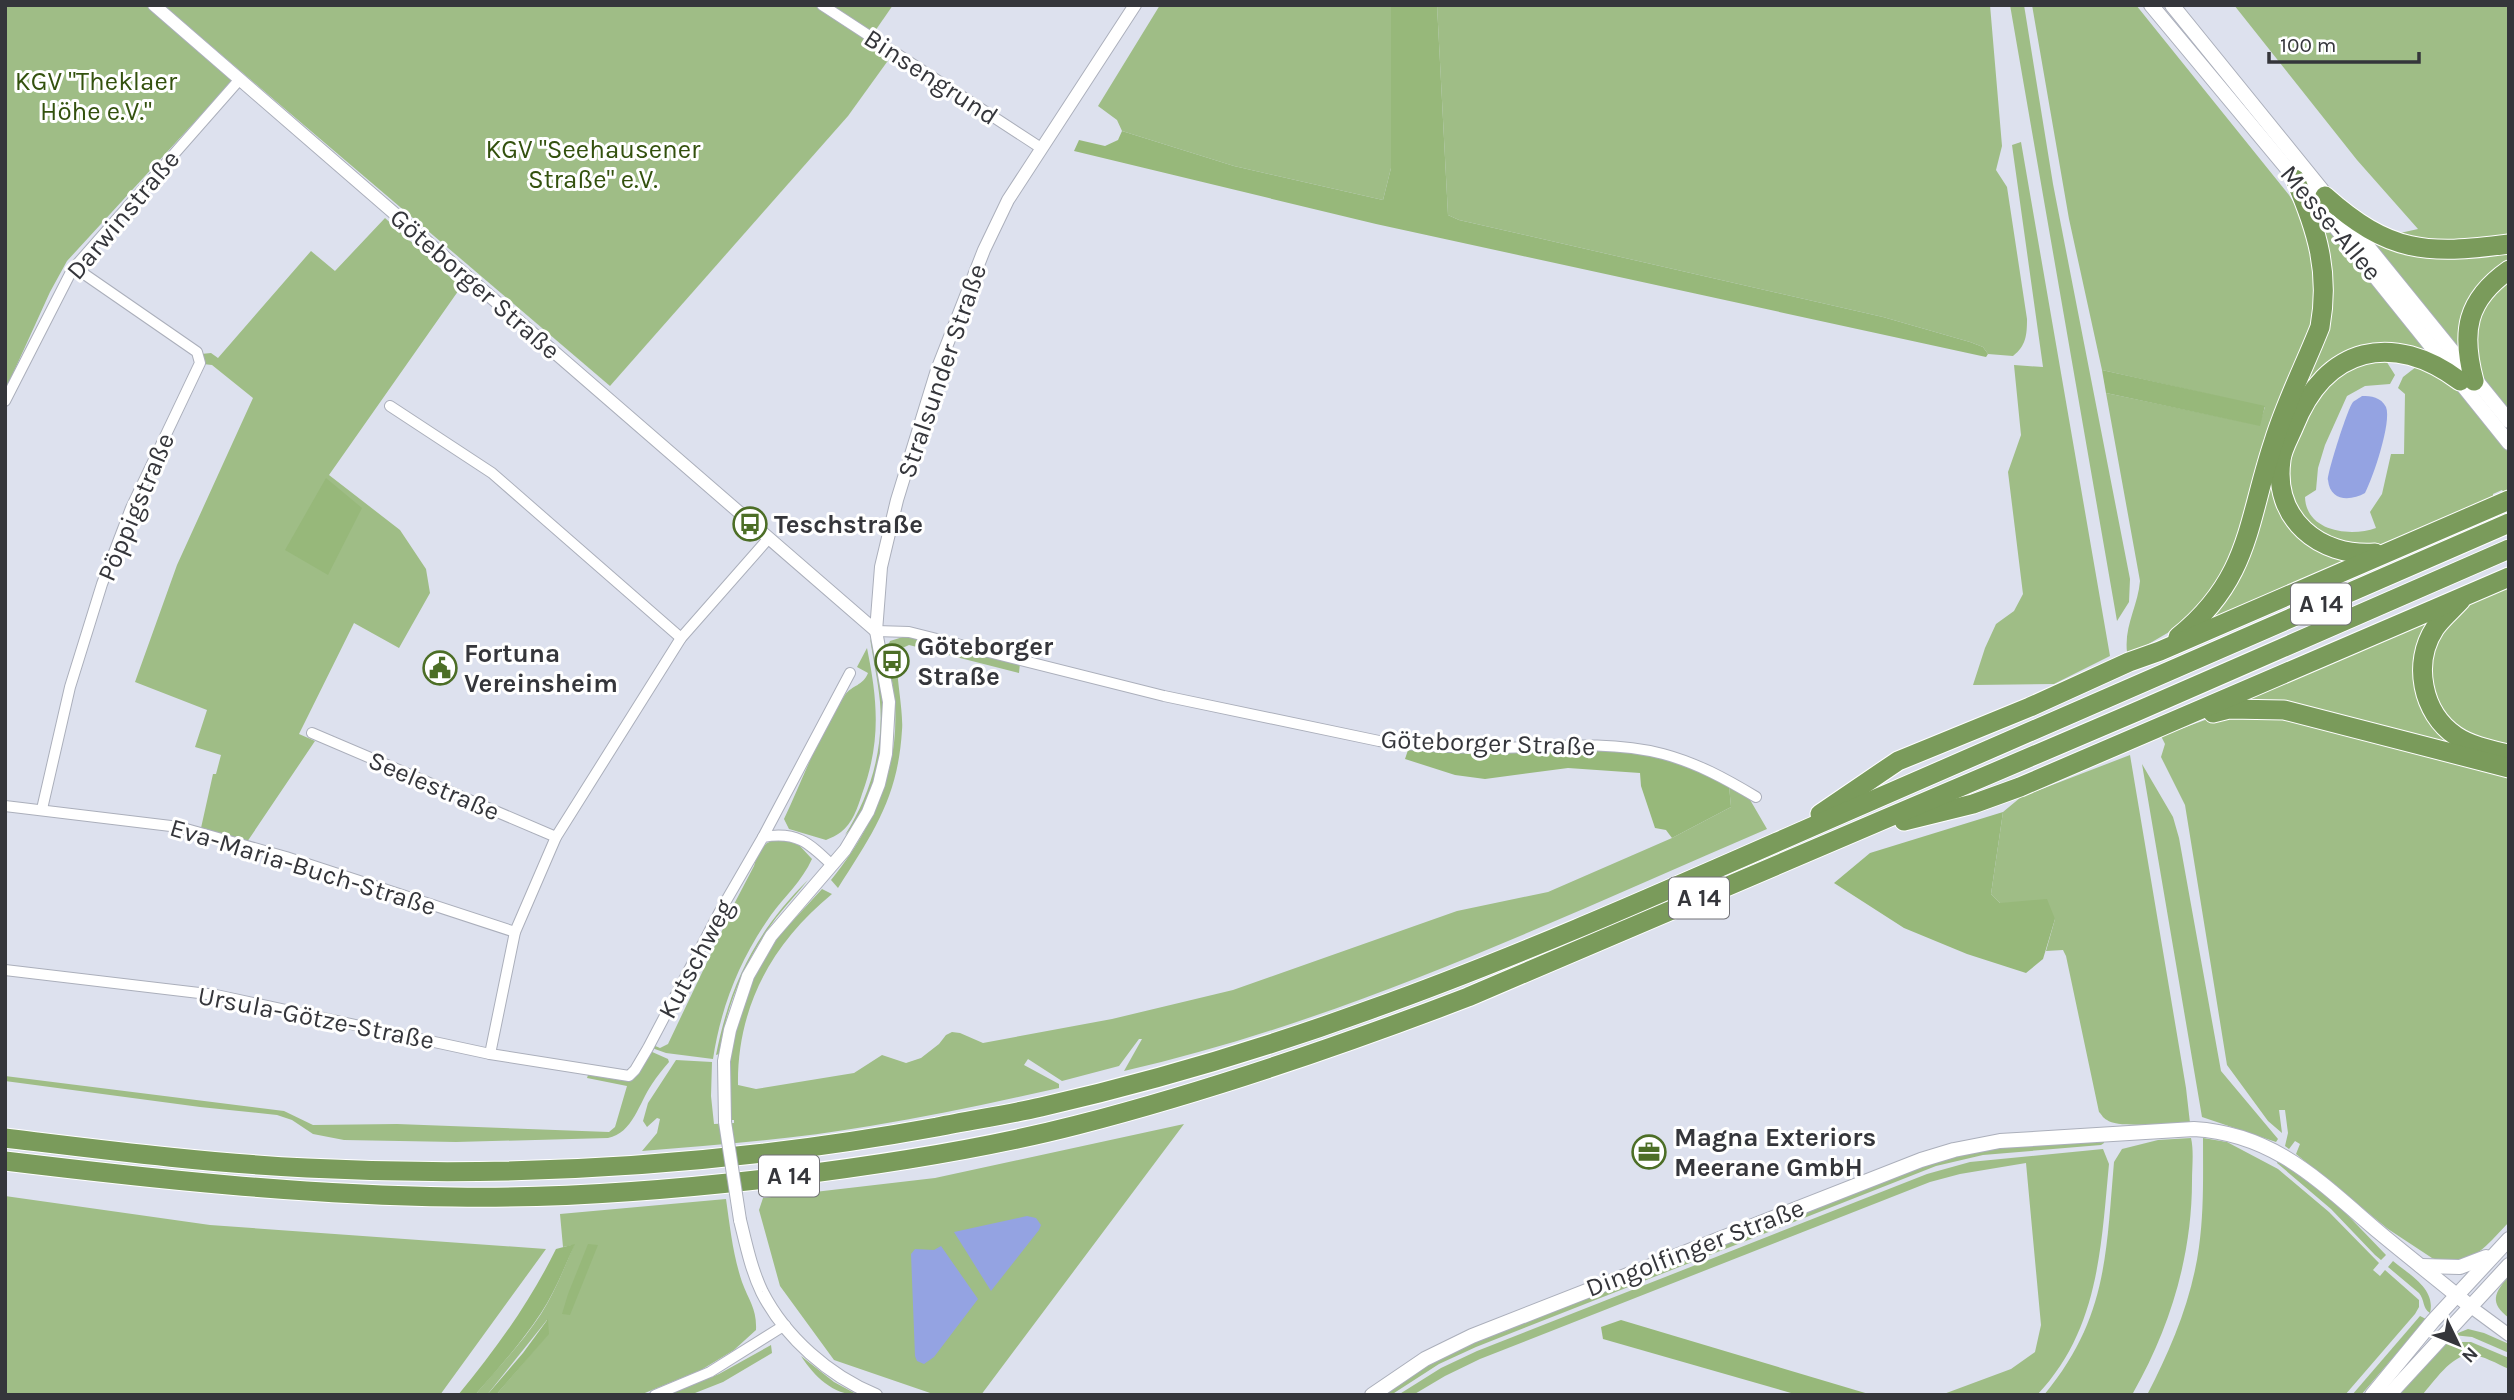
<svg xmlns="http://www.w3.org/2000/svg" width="2514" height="1400" font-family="Karla,sans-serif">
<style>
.green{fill:#9fbd86}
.forest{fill:#97b87a}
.water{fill:#94a3e2}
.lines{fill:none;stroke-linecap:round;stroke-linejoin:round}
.minor-casing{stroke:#abafbb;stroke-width:12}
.tertiary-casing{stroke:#abafbb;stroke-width:14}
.secondary-casing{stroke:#abafbb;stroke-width:16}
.motorway-casing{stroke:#fff;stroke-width:21}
.minor{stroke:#fff;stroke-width:10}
.tertiary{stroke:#fff;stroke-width:12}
.secondary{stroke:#fff;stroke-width:14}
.motorway{stroke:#7a9b5b;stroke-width:19}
.tertiary-bridge-casing{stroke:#abafbb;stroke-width:14;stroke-linecap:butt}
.tertiary-bridge{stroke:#fff;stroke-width:12}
.labels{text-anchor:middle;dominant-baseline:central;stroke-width:6;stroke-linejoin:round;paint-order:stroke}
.shield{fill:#fff;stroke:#727276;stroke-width:2}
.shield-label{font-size:24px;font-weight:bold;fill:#35363b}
.street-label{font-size:26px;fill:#35363b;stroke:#fff}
.park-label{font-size:26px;fill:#33510e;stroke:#fff}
.poi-label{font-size:26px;font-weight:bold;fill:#35363b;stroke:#fff;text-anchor:start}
</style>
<rect width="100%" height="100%" fill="#dde1ee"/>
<g class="green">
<polygon points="5,5 148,5 234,79 67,261 50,292 5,391"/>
<polygon points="163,5 817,5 892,55 848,116 610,386"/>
<polygon points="828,5 893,5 873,34"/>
<polygon points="1160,5 1391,5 1391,168 1383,200 1234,166 1122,131 1117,120 1098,106"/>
<path d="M1437,5h553l12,141 -6,24 11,17 20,132c0,16 -1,27 -14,37l-25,-2 -5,-7 -13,-5 -87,-25 -424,-97 -11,-5z"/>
<polygon points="2010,5 2024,5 2053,184 2130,579 2129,602 2117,621"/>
<path d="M2032,5h104l153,190 12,20 14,45 -2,67 -94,257 -43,44 -36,21 -13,3c-3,-26 11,-46 13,-71l-34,-188 153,32 6,-18 -163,-37 -33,-151z"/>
<polygon points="2234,5 2509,5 2509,239 2457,246 2391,235 2418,229 2357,160"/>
<polygon points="2021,142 2110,656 2054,684 1973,685 1985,648 1996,624 2014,611 2023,594 2008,472 2021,435 2014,365 2043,367 2012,145"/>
<polygon points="2315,211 2437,359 2396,348 2304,392 2280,502 2352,557 2193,631 2211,610 2313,359"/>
<polygon points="385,218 461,287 329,475 400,530 426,569 430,593 399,648 354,623 299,734 315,741 247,842 201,828 213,774 216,774 221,755 195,747 207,710 135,682 177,565 253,398 212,365 203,364 201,354 211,353 218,358 311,251 335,271"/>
<polygon points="2362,231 2509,249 2509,263 2503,266 2465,355"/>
<polygon points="2509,273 2509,411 2488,386 2477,365 2471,336 2497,281"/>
<path d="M2383,356l12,19 -5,9 -25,2 -18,10 -22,49 -7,23 -2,22 -11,7c1,35 46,40 71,31l-6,-16 12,-18 9,-40h13l1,-60 -7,-6 5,-11 18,-14 33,23 55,67v46l-7,-9 -9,4v3l-105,46 -14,4 -21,1 -51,-25 -18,-56 45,-90z"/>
<polygon points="2509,586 2509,751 2466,737 2433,702 2431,645 2464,606"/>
<polygon points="2444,610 2418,669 2464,746 2228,706"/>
<path d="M906,636l114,27 -1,10 -110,-28 -11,5c-5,11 6,61 4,80 -4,68 -29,103 -64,158l-7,-8c40,-49 68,-109 64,-173 -1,-20 -6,-40 -8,-59l3,-7z"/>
<path d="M870,638c21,54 20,154 -25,197 25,-39 39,-86 35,-133 -2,-22 -7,-43 -10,-64z"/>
<path d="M867,648c11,54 14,94 -5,146 -4,13 -10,30 -21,38 -4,3 -10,6 -15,8l-37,-11 -5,-10c19,-40 36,-88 61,-124 7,-10 18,-9 23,-22l-11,-6z"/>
<path d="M2263,713l246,59v450c-22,23 -41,50 -77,36l-44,-29 -92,-75 4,-10 -5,-3 -6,8 -4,-3 3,-13 -3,-23h-6l3,23 -14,-12 -41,-56 -42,-260 -24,-48 4,-13 -4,-8 44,-16z"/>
<path d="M2130,755l56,333 4,35c-18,-1 -72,6 -83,-3 -4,-2 -5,-5 -8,-8l-33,-156 -3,-6 -17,1 9,-32 -55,-16 -9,-9 12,-82 18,-15z"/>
<polygon points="2142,764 2173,817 2179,838 2221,1071 2278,1139 2276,1142 2202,1117"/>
<path d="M1729,785l20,13 18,31c-210,90 -419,191 -643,242l18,-32h-3l-20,27 -57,15 -34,-22 -4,6 35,19v4c-63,14 -125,28 -189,38 -75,13 -152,19 -228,25l15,-18 3,-14 -3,-1 -10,9 -4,-6 5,-18 28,-43 36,2 -1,34 3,28 20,-1v-3h-4v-55l3,-25 21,-63 24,-40 44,-48 10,5c-60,49 -95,113 -94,191l18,4 98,-16 28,-18 24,8 15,-5 18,-14 7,-9 6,-3 8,1 23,10 129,-24 121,-29 224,-79 91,-19 124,-54 59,-31z"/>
<path d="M779,838l20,7 13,14c-10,22 -27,37 -41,56 -31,44 -50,91 -58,144l-47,-6 -14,-5 1,-3 7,3 8,-4 61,-128 -7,-2 10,-6 22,-42 4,-14 9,-9z"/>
<path d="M808,880c-10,13 -22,25 -32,38 -30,40 -50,87 -57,136l-3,1c14,-71 40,-124 92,-175z"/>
<path d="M650,1051l18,8 1,3c-6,7 -12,14 -17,22 -13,19 -19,49 -44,54l-152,4 -112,-2 -31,-6 -21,-14 -15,-5 -77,-8 -195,-26v-5l279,35 29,14 84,-1 212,8 6,-5 12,-41 -40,-8 1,-3 37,6z"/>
<polygon points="1184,1124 981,1395 936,1395 834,1360 780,1286 759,1210 763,1198 935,1178"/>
<path d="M2191,1138c3,13 1,29 1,43 0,75 -22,147 -59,212l-89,2c63,-76 62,-140 70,-233l8,-13 36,-9z"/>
<path d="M2203,1138l24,4 51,27 51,43 50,51 -6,7 7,6 5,-6 34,30v7l-4,7 -70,81h-198c24,-46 45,-96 52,-148 5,-36 4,-72 4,-109z"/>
<path d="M2104,1139v4l-3,2 -118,10 -47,11 -460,181 -37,17 -48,31h-9l47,-31 46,-22 454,-179c57,-17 116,-19 175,-24z"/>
<path d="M2103,1149l6,15c-8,83 -10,166 -72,231h-96l70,-26 24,-17 6,-27 -15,-162 -66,11 -30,8 -450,177 -35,17 -32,19h-15l43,-27 36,-17 450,-177 43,-12z"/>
<polygon points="2278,1160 2335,1202 2386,1255 2381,1260 2375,1255 2331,1209 2277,1163"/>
<polygon points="5,1196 210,1225 546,1249 440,1395 5,1395"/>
<path d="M726,1199c4,28 7,56 16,83 7,19 15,27 14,48l-22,20 -33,20 -61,25h-144l52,-61 -1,-14 -60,75h-12c22,-26 47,-52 66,-81 14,-22 23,-46 33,-69l-11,2 -3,-33z"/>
<path d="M2393,1261c17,14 43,28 37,52 -8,-5 -5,-13 -11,-20l-31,-26z"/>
<path d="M2509,1276v42c-20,-15 -15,-25 0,-42z"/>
<polygon points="2420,1316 2426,1319 2361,1395 2352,1395"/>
<polygon points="2468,1329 2484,1333 2509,1344 2509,1353 2472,1337 2453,1335"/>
<path d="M2450,1339l3,3h18l38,16v11c-12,-5 -26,-14 -39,-14 -19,0 -36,27 -48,40h-23z"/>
<polygon points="771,1345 772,1353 723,1382 690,1395 667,1395 719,1374"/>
<path d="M801,1356l33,26 24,13c-25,0 -44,-19 -57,-39z"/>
</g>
<g class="forest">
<polygon points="1391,5 1437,5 1448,215 1459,220 1883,317 1970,342 1983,347 1988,354 1986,357 1376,224 1074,151 1079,140 1105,146 1118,140 1122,131 1234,166 1383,200 1391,168"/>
<polygon points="2102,370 2265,406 2260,426 2106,393"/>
<polygon points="326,478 362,508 328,575 285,550"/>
<polygon points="1581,748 1625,750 1685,764 1729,785 1731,807 1672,838 1666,830 1655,828 1641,786 1640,773 1568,768 1485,779 1455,775 1405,759 1408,750"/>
<polygon points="2003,812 1991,894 2000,903 2047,899 2055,919 2043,959 2026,973 1967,954 1904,928 1834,883 1870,853"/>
<path d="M575,1244c-11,24 -20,48 -34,69 -19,29 -43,56 -66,82h-17c38,-46 72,-93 98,-146z"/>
<polygon points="588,1244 598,1245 570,1315 562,1314 568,1294"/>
<polygon points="548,1319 549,1334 496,1395 487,1395 523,1353"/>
<polygon points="1621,1320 1872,1395 1798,1395 1603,1339 1601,1327"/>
</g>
<g class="water">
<path d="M2362,396c9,0 19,1 24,11 6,15 -13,71 -21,86 -14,8 -35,9 -37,-13 -1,-6 20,-73 25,-78 1,-1 8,-5 9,-6z"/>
<polygon points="1027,1216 1036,1218 1041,1225 1039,1230 991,1291 954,1232"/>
<polygon points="941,1246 978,1299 934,1357 924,1364 917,1361 915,1356 911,1254 915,1249 934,1250"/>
</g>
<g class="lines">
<defs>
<g id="minor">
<polyline points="822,5 1041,148"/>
<polyline points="5,401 72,270 240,79"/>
<polyline points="390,406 492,473 681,638"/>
<path d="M876,631l33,1 255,64 215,45c37,5 75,7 113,7 57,-1 115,-8 171,6 34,9 63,25 93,43"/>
<polyline points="312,733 556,837"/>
<polyline points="5,806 179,827 286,857 515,932"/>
<polyline points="42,809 70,687 102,584 131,508 200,363 197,352 74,267"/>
<polyline points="763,837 850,673"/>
<path d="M5,970l211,25 274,59 139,22 6,-6 13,-22 71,-135 44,-76c34,-6 46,6 69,28"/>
<polyline points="490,1054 515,932 556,837 681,638 768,539"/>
<polyline points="655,1395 710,1372 785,1325"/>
</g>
<g id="tertiary">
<polyline points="154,5 876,631"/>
<polyline points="725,1122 724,1061 730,1030 748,976 771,936 845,850 868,812 879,784 886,754 889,702 876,631 881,567 897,500 937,370 984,250 1008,200 1135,5"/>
<path d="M740,1220c6,24 11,49 22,72 23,45 67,84 114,103"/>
<polyline points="2471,1307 2509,1335"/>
</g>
<g id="secondary">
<polyline points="2151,5 2320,208 2509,443"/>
<polyline points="2172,5 2509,421"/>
<polyline points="2421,1266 2460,1267 2486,1257"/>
<path d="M1372,1395l53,-36 47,-23 449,-176 33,-10 46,-9 194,-12c82,5 127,54 186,104 30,25 61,49 91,74"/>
<polyline points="2372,1395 2433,1321 2509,1239"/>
<polyline points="2389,1395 2509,1265"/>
</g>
<g id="motorway">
<path d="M2325,196c64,57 101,59 184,48"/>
<path d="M2474,381c-13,-49 -8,-81 35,-111"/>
<path d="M2375,553c-56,4 -102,-34 -94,-93 1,-11 9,-24 13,-34 32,-80 99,-95 166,-45"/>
<path d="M2461,600c-8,9 -19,18 -26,28 -23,35 -13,85 21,108 15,10 35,14 52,18"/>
<path d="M2178,637c73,-59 69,-116 96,-196 12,-39 31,-76 46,-114 10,-55 -3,-97 -25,-148"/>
<polyline points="2213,713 2229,709 2284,710 2509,768"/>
<polyline points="1820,814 1898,761 2030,707 2129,662 2160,651 2509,500"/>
<polyline points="1904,821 1973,804 2020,787 2509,577"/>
<path d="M5,1138c100,12 201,25 302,30 211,11 422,-3 630,-41 34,-7 69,-12 104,-20 110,-25 221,-58 328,-97 157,-56 310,-125 463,-192 225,-99 451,-197 677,-295"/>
<path d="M5,1161c149,18 298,34 448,36 110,2 220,-7 329,-20 98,-12 198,-27 295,-52 132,-34 263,-79 391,-128l670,-286 371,-162"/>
</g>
</defs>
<use href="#minor" class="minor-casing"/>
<use href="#tertiary" class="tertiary-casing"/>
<use href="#secondary" class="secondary-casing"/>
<use href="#motorway" class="motorway-casing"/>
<use href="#minor" class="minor"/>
<use href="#tertiary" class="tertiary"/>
<use href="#secondary" class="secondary"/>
<use href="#motorway" class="motorway"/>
<defs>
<polyline id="tertiary-bridge" points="725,1122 740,1220"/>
</defs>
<use href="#tertiary-bridge" class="tertiary-bridge-casing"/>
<use href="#tertiary-bridge" class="tertiary-bridge"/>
</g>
<defs>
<symbol id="bus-ring" viewBox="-11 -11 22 22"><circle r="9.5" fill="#fff" stroke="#4c6e26" stroke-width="1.5"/><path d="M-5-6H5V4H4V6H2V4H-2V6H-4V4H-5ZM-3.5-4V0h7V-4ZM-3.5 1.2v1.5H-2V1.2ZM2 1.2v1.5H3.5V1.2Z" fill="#4c6e26"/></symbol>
<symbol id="civic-ring" viewBox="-11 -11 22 22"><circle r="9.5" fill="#fff" stroke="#4c6e26" stroke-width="1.5"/><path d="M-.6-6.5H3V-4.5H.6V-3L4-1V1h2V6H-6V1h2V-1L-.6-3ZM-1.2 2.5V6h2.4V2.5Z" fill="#4c6e26"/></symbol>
<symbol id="office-ring" viewBox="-11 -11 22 22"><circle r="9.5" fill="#fff" stroke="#4c6e26" stroke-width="1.5"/><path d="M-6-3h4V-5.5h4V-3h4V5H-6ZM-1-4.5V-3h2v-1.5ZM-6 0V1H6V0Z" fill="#4c6e26"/></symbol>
</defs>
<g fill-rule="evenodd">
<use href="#bus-ring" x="731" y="505" width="38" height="38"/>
<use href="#bus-ring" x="873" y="642" width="38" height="38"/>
<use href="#civic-ring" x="421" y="649" width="38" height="38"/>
<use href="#office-ring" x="1630" y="1133" width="38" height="38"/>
</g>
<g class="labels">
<g class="shield">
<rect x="2291" y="583.5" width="60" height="41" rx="5"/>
<rect x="1669" y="877.5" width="60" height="41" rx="5"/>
<rect x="759" y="1155.5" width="60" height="41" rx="5"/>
</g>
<g class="shield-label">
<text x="2321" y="604">A 14</text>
<text x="1699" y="898">A 14</text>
<text x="789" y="1176">A 14</text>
</g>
<g class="street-label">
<text transform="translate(931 77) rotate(33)">Binsengrund</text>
<text transform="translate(123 215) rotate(-50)">Darwinstraße</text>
<text transform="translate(2331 223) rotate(50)">Messe-Allee</text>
<text transform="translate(475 284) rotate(41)">Göteborger Straße</text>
<text transform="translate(942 371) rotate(-71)">Stralsunder Straße</text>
<text transform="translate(136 507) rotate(-67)">Pöppigstraße</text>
<text transform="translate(1488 743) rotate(2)">Göteborger Straße</text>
<text transform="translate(434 786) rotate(23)">Seelestraße</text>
<text transform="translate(303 867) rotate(17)">Eva-Maria-Buch-Straße</text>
<text transform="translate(696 959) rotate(-62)">Kutschweg</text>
<text transform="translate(316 1018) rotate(11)">Ursula-Götze-Straße</text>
<text transform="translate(1695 1248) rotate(-21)">Dingolfinger Straße</text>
</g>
<g class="park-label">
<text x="96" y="81">KGV "Theklaer<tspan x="96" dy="30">Höhe e.V."</tspan></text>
<text x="593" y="149">KGV "Seehausener<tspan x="593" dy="30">Straße" e.V.</tspan></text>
</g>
<g class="poi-label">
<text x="774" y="524">Teschstraße</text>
<text x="917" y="646">Göteborger<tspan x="917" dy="30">Straße</tspan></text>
<text x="464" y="653">Fortuna<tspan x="464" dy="30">Vereinsheim</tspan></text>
<text x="1674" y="1137">Magna Exteriors<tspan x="1674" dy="30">Meerane GmbH</tspan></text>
</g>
</g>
<rect width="2514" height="1400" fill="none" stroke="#35363b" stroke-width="14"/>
<g transform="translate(2458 1344) rotate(133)" stroke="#ffffff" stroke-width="5" paint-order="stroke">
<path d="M0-5L12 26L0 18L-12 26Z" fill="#35363b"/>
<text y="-10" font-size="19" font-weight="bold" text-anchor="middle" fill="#35363b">N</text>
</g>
<path d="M2269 52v10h150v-10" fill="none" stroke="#35363b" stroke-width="3.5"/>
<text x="2280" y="52" font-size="21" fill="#35363b" stroke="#ffffff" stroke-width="5" paint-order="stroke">100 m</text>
</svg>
